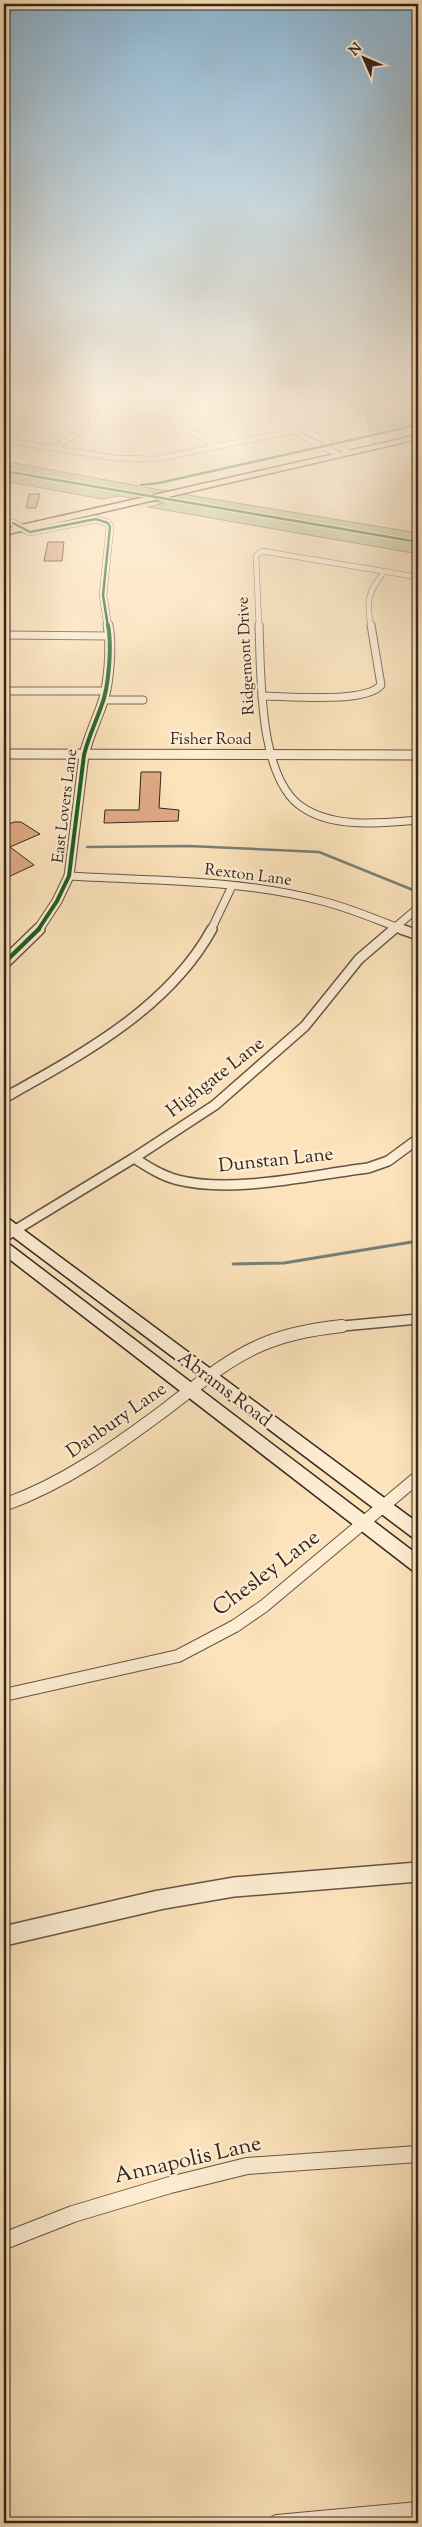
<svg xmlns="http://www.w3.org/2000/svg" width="422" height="2527" font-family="'Sorts Mill Goudy',serif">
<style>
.green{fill:#bec491;stroke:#797558}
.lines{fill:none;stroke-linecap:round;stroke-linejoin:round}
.stream-far1{stroke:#76807b;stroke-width:2.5}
.stream{stroke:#76807b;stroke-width:3}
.building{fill:#dfaa85;stroke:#34261f}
.minor-far4-casing{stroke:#665546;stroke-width:6}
.minor-far3-casing{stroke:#665546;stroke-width:9}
.minor-far2-casing{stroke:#665546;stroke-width:12}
.minor-far1-casing{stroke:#665546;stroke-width:14}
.minor-casing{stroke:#665546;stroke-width:18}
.tertiary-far3-casing{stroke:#665546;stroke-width:8}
.tertiary-far2-casing{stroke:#665546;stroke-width:11}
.tertiary-far1-casing{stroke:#665546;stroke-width:14}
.tertiary-casing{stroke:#665546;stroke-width:22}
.secondary-casing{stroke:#34261f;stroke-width:3}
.primary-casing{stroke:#34261f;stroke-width:3}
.minor-far4{stroke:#fdedd3;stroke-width:5}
.minor-far3{stroke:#fdedd3;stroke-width:7}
.minor-far2{stroke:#fdedd3;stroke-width:9}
.minor-far1{stroke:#fdedd3;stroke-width:12}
.minor{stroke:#fdedd3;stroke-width:16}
.tertiary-far3{stroke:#fdedd3;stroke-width:7}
.tertiary-far2{stroke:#fdedd3;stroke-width:9}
.tertiary-far1{stroke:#fdedd3;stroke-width:11}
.tertiary{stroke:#fdedd3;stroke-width:19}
.secondary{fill:#fdedd3;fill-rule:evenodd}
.primary{fill:#fce3bb;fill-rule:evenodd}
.cycleway-far2-casing{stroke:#fdedd3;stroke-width:4.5}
.cycleway-far1-casing{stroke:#fdedd3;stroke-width:5.5}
.cycleway-casing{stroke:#fdedd3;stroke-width:8}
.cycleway-far2{stroke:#1b5e20;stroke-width:2.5}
.cycleway-far1{stroke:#1b5e20;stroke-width:4}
.cycleway{stroke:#1b5e20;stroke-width:4.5}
.labels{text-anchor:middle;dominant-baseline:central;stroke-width:4.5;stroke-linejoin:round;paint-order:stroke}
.far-street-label{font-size:16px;fill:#34261f;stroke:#fdedd3}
.street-label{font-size:19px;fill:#34261f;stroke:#fdedd3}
.near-street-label{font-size:22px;fill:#34261f;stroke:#fdedd3}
</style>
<rect width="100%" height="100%" fill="#fce3bb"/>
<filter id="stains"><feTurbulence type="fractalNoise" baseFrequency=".004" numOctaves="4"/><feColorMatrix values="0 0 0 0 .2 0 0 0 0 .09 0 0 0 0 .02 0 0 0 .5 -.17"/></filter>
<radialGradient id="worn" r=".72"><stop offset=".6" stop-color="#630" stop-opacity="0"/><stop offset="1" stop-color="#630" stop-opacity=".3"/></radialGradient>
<g class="green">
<polygon points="366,408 412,408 417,423 370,434"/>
<polygon points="4,461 182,494 418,533 418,554 148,507 164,503 119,496 102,499 4,481"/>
</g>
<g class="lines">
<polyline class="stream-far1" points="87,847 188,846 319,852 418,892"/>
<polyline class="stream" points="233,1264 284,1263 418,1241"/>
</g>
<g class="building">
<polygon points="29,494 40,494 36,508 26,508"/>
<polygon points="48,542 64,542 62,561 44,561"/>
<polygon points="141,772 161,772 159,808 179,810 178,821 104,823 105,810 139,810"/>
<polygon points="14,822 21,822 40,834 10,847 34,865 4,879 4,826"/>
</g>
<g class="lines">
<defs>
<g id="minor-far4">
<polyline points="184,394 184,427 217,447"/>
<polyline points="271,394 276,417 274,419 277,423 339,455"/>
<polyline points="359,394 367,433 373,441"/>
<polyline points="4,404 94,415"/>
<polyline points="276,417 349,452"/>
<polyline points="4,440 115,458 156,459 303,429"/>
<polyline points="55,448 91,424 98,394"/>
<polyline points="259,627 256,556 262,551 418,577"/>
<path d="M371,627c-5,-26 -3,-36 14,-56"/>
</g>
<g id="minor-far3">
<path d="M259,625c2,48 -1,153 43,182 32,22 79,16 116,13"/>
<polyline points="4,635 110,636"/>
<polyline points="4,691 105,691"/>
<path d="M262,696c25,0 104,8 119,-11l-10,-60"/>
<polyline points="103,700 143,700"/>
<path d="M69,876c84,5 171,3 253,25 28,7 55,19 82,29"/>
<polyline points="211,930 232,886"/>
<polyline points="392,930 418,908"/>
</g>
<g id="minor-far2">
<polyline points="401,929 418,935"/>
<path d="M4,1098c77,-43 164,-89 208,-169"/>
<path d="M134,1158c14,9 28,18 44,22 55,14 133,-5 190,-12l20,-7 30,-22"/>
<polyline points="4,1237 134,1158 215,1105 305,1026 359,959 394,929"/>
<polyline points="332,1327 418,1319"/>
</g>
<g id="minor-far1">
<path d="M4,1505c61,-22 111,-58 162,-96 30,-23 60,-49 95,-64 25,-11 53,-16 81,-19"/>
<polyline points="4,1695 178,1656 235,1626 264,1606 418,1477"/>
</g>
<g id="minor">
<polyline points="4,2241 73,2214 170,2185 247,2166 418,2154"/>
<polyline points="277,2523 418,2510"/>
</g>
<polyline id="tertiary-far3" points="13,523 30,532 96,519 108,523 110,527 103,595 108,627"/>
<g id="tertiary-far2">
<polyline points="4,754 418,755"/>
<path d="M38,930l19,-29 12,-25 15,-121c4,-17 11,-31 17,-48 8,-19 11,-61 7,-82"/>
</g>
<polyline id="tertiary-far1" points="4,963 39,929"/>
<polyline id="tertiary" points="4,1936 159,1900 234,1887 418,1872"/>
<g id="secondary">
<polygon points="4,1218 9,1219 418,1523 418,1539 412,1537 4,1230"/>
<polygon points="4,1243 9,1244 418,1555 418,1572 412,1570 4,1255"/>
</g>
<polygon id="primary" points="418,435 418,439 4,535 4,529"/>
</defs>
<use href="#minor-far4" class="minor-far4-casing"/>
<use href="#minor-far3" class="minor-far3-casing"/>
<use href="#minor-far2" class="minor-far2-casing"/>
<use href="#minor-far1" class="minor-far1-casing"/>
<use href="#minor" class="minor-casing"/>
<use href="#tertiary-far3" class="tertiary-far3-casing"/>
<use href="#tertiary-far2" class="tertiary-far2-casing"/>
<use href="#tertiary-far1" class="tertiary-far1-casing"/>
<use href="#tertiary" class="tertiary-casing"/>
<use href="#secondary" class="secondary-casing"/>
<use href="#primary" class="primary-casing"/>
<use href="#minor-far4" class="minor-far4"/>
<use href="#minor-far3" class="minor-far3"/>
<use href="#minor-far2" class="minor-far2"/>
<use href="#minor-far1" class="minor-far1"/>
<use href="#minor" class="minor"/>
<use href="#tertiary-far3" class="tertiary-far3"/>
<use href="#tertiary-far2" class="tertiary-far2"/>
<use href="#tertiary-far1" class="tertiary-far1"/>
<use href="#tertiary" class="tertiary"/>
<use href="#secondary" class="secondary"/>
<use href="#primary" class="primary"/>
<defs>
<g id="cycleway-far2">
<polyline points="4,471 418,542"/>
<polyline points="141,485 159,483 418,425"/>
<polyline points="13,523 30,532 96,519 108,523 110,527 103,595 108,627"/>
</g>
<path id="cycleway-far1" d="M38,930l19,-29 12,-25 15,-121c4,-17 11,-31 17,-48 8,-19 11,-61 7,-82"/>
<polyline id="cycleway" points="4,963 39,929"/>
</defs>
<use href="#cycleway-far2" class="cycleway-far2-casing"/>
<use href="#cycleway-far1" class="cycleway-far1-casing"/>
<use href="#cycleway" class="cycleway-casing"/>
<use href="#cycleway-far2" class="cycleway-far2"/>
<use href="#cycleway-far1" class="cycleway-far1"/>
<use href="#cycleway" class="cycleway"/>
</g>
<linearGradient id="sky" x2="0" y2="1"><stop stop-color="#8cb7d5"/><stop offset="0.53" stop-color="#fef2e0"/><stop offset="1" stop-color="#fef2e0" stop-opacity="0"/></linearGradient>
<rect width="422" height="748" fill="url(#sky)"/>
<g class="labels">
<g class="far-street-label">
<text transform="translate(247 656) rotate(-93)">Ridgemont Drive</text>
<text x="211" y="740">Fisher Road</text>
<text transform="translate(66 806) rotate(-83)">East Lovers Lane</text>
<text transform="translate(248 876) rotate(7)">Rexton Lane</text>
</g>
<g class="street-label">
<text transform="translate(216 1078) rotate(-38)">Highgate Lane</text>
<text transform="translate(276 1161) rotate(-6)">Dunstan Lane</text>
<text transform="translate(224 1390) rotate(37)">Abrams Road</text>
<text transform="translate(117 1421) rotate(-35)">Danbury Lane</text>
</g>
<g class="near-street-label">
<text transform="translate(267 1574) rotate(-37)">Chesley Lane</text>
<text transform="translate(188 2161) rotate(-13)">Annapolis Lane</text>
</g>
</g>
<rect width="422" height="2527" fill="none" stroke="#fce3bb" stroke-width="20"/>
<rect x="5" y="5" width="412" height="2517" fill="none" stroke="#34261f" stroke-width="2.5"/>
<rect x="10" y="10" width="402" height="2507" fill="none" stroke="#34261f"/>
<g transform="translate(364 58) rotate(315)" stroke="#fdedd3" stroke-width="4" paint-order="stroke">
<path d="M0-4L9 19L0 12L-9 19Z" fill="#34261f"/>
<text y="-8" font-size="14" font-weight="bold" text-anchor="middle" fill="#34261f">N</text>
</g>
<rect width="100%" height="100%" filter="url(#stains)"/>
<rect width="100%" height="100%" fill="url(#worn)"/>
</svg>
